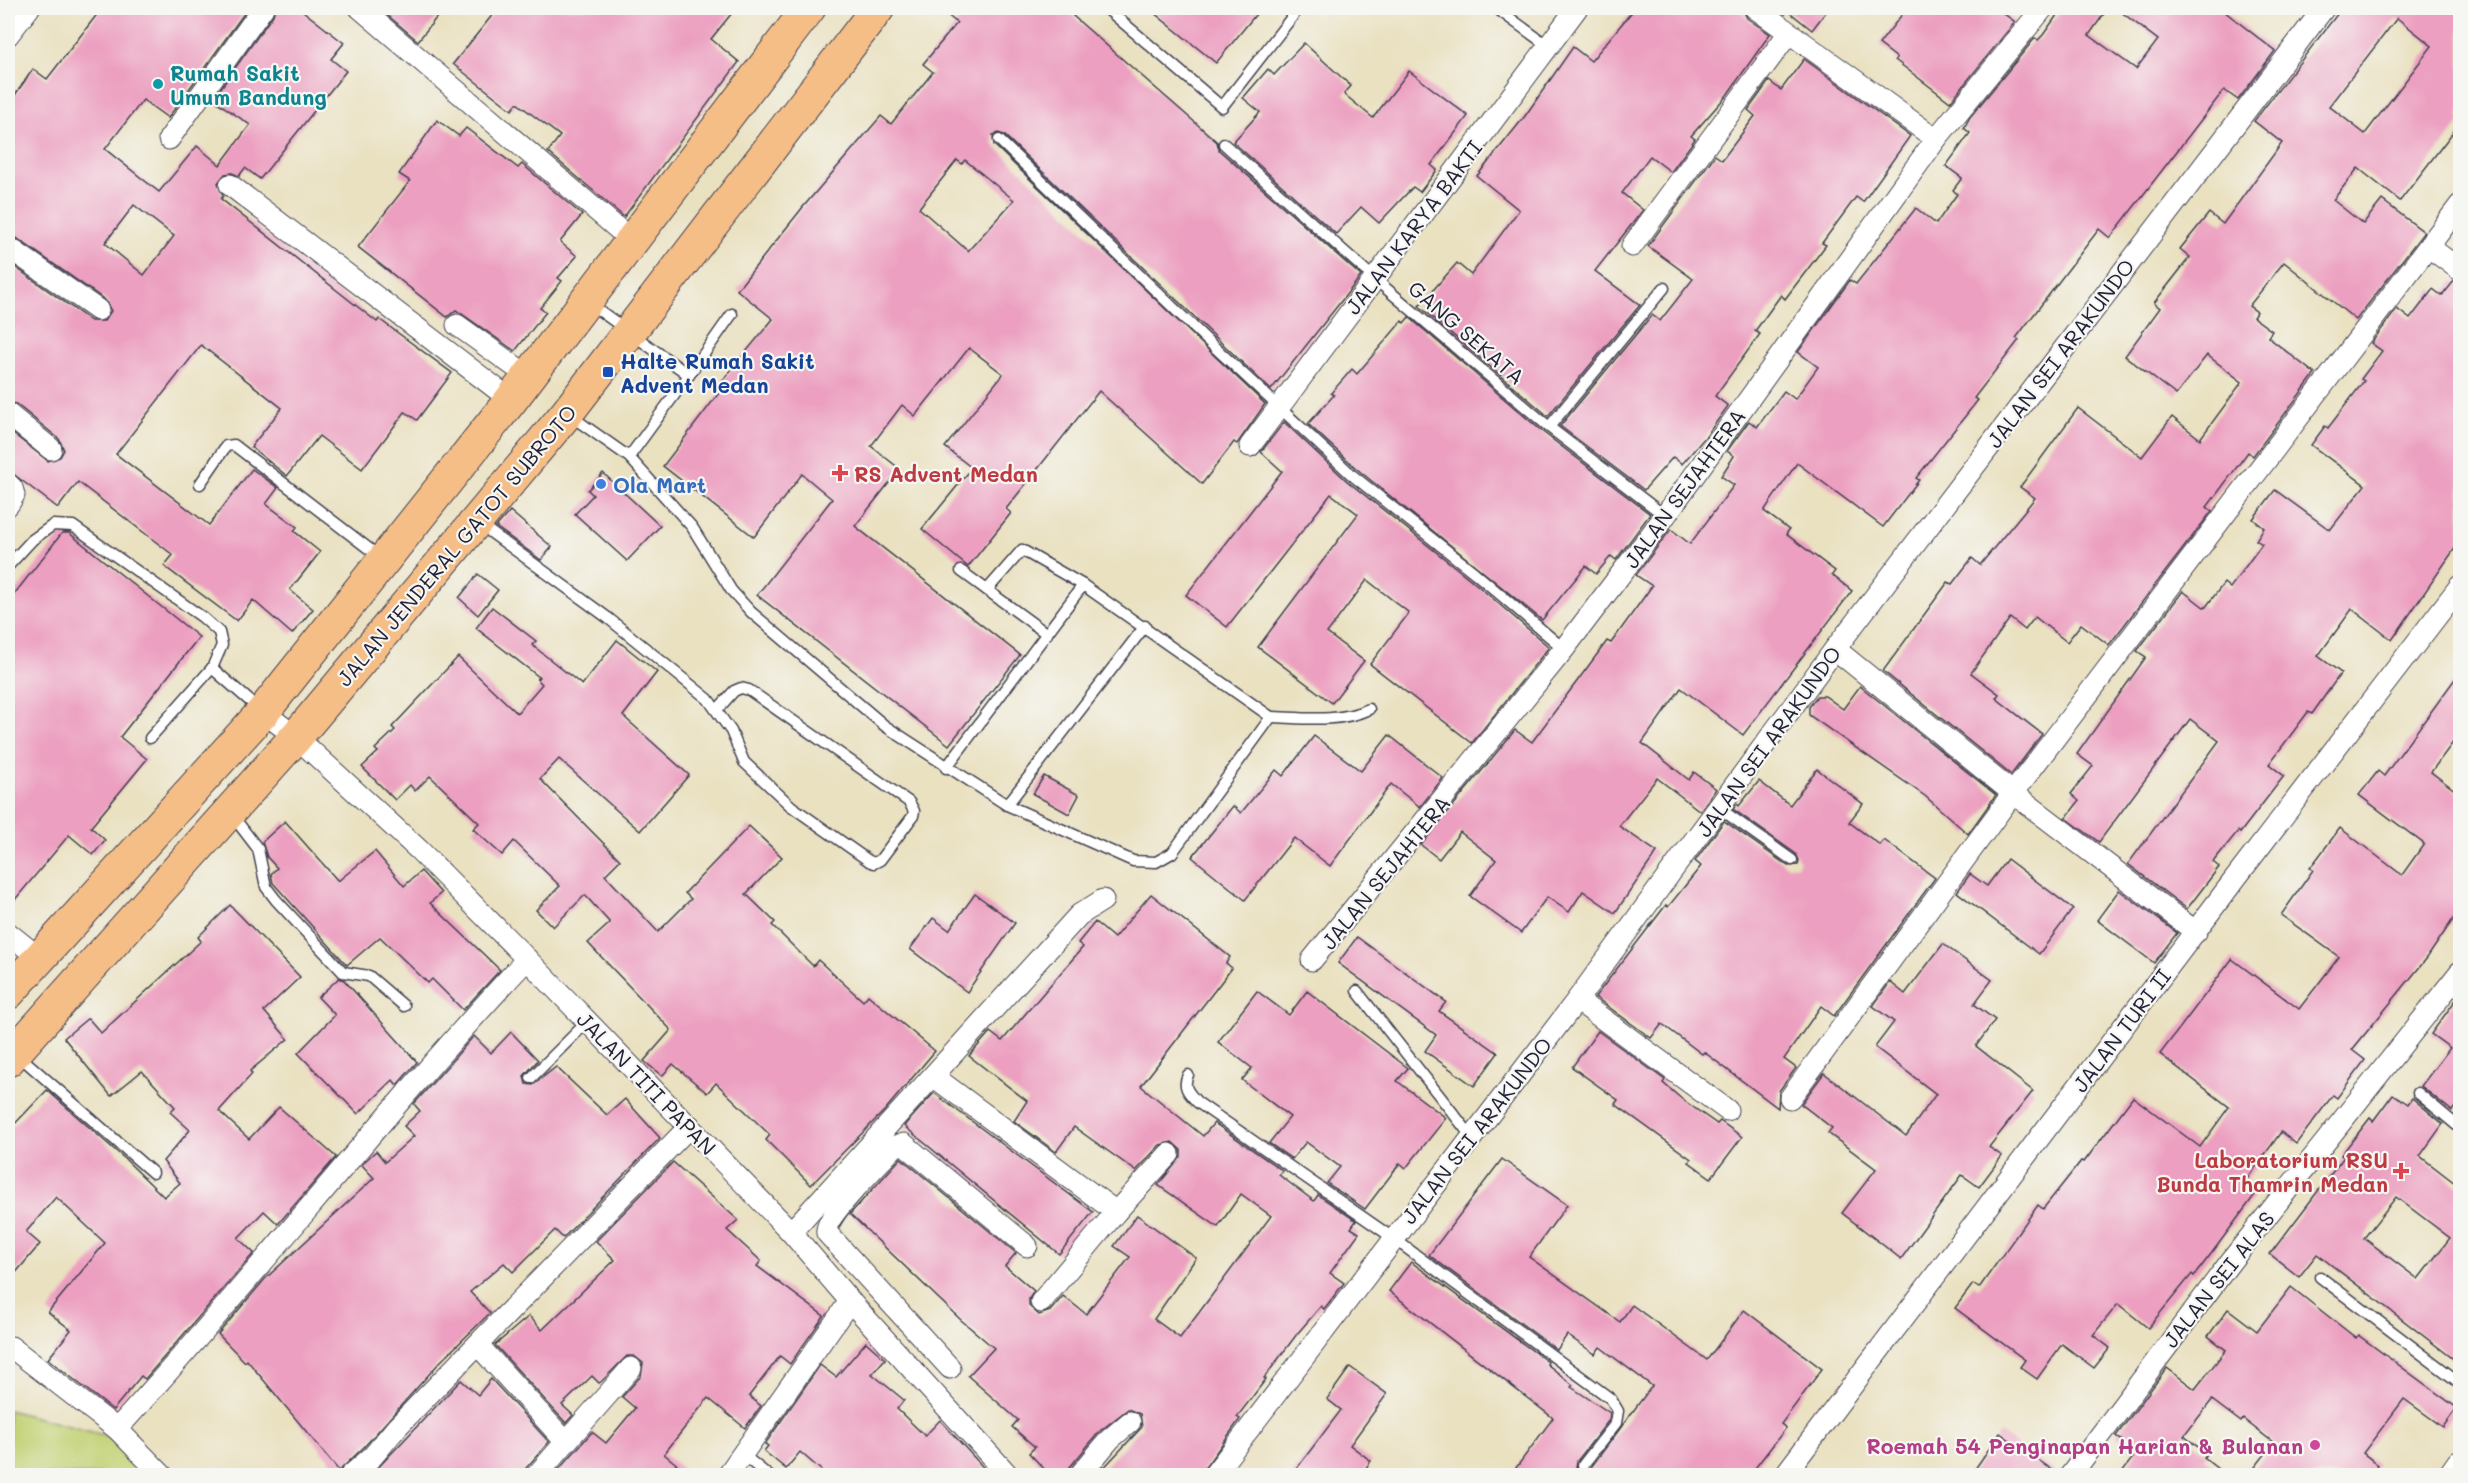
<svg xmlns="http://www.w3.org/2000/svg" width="2468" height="1483" font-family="Mali,sans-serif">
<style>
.green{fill:#c2d174;stroke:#727a58;stroke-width:1.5}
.building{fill:#ec9fc0;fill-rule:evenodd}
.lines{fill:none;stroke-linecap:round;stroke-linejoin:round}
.service-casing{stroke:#403f4f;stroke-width:13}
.minor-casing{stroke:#403f4f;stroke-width:23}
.tertiary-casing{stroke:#403f4f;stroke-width:28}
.primary-casing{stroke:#403f4f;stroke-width:35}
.service{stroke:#fff;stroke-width:10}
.minor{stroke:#fff;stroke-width:21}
.tertiary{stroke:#fff;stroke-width:26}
.primary{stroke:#f6be87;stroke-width:33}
.culture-dot{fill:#0f9aa8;stroke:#f6f6f2;stroke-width:2}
.transit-dot{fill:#1a4fb4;stroke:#f6f6f2;stroke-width:2}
.health-dot{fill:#e0444e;stroke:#f6f6f2;stroke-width:2}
.shop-dot{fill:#3f7fe0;stroke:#f6f6f2;stroke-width:2}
.hotel-dot{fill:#d1479c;stroke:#f6f6f2;stroke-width:2}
.labels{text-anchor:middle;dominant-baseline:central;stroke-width:4.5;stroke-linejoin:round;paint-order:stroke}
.culture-label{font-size:21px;font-weight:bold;fill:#0d838f;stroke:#f6f6f2;text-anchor:start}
.street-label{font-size:21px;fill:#22223b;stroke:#f6f6f2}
.transit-label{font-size:21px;font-weight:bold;fill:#164399;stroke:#f6f6f2;text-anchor:start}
.health-label{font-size:21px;font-weight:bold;fill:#be3a42;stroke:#f6f6f2;text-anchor:start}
.shop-label{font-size:21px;font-weight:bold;fill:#366cbe;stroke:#f6f6f2;text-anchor:start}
.hotel-label{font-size:21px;font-weight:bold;fill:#b23c85;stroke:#f6f6f2;text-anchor:end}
</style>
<rect width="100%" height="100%" fill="#f6f6f2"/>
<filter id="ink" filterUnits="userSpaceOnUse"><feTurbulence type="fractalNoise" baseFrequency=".0167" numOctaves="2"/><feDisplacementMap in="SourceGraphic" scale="12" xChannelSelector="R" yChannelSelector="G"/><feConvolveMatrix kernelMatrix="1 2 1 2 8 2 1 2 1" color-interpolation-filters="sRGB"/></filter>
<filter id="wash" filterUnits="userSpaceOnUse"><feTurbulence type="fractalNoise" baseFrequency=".008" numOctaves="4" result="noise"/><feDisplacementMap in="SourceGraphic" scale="24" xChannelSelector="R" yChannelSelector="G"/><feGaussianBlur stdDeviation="1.35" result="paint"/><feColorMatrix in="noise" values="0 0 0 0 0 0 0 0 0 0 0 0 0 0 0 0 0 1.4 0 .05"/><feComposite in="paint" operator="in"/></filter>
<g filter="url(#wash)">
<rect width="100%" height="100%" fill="#eae1c1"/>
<polygon class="green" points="8,1410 126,1441 159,1475 8,1475"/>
<g id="blocks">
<g class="building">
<path d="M102,8h146l-80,110 -25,-18 -38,49 54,43 38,-46 23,19 30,-40 -37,-26 60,-84 2,-7h24l45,35 -13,16 15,12 -86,108 -15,-11 -6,8 -7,-3 -7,1 -7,9 5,13 -2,3 156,123 2,-3 73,54 -35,47 -12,-8 -43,57 -43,-33 -32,40 -36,-29 31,-39 -81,-63 -85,109 93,71 43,-56 26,19 -12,16 31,23 -3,4 26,21 -30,38 23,19 -21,25 -39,-34 -16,21 -73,-55 9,-11 -95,-73 -20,26 -50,-38v-40l40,31 12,-4 4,-7 -5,-11 -43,-35 -8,-2v-140l83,59h13l7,-10 -6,-11 -90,-63 -7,-2v-130l25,-36 14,10zM134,205l40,31 -30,39 -39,-32z"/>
<polygon points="379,8 444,8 418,41"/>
<polygon points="498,8 736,8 711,39 739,62 624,217 548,152 560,136 517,103 512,110 453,64"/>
<path d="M939,8h142l-8,8 125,109 19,17 2,8 142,126 -90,114 -267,-255 -6,-2 -5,2 1,10 271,259 -28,40 -3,-2 -32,42 -103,-93 -93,118 5,4 -43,54 -46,-38 50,-61 -27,-21 58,-73 -34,-26 -54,68 -13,-11 -31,41 29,23 -45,57 165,129 -71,90 -192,-150 75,-96 -30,-25 -48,63 -91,-71 63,-82 -4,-3 51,-62 -36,-29 66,-83 78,-91 10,8 42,-52 -10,-8 34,-41zM957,160l5,4 3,-4 49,40 -46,51 -49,-43z"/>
<polygon points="1148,8 1261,8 1216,63"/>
<polygon points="1635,8 1742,8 1747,18 1770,34 1727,95 1691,136 1695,139 1671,172 1650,156 1622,193 1643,210 1595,271 1640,305 1548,416 1419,306 1457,263 1471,275 1519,210 1477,176 1525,116 1573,47 1591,61"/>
<polygon points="1776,8 1829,8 1812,30 1788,11 1785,14"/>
<polygon points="1907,8 1996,8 2015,22 1950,102 1895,60 1897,58 1879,44"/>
<polygon points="2062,8 2108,8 2089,35 2136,69 2158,40 2116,8 2220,8 2275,51 2238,100 2224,90 2110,238 2099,229 2016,338 2019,340 1974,398 1978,400 1916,478 1919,480 1883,527 1797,463 1764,511 1789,530 1786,534 1835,571 1832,575 1852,591 1743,735 1681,688 1642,743 1689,780 1694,772 1716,789 1700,811 1657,778 1619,826 1657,852 1615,913 1583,891 1569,912 1547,897 1521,933 1470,896 1496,860 1460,832 1439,859 1421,845 1515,730 1532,742 1607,641 1611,643 1652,586 1636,575 1671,529 1690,544 1734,485 1721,476 1734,456 1727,451 1749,421 1757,427 1784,391 1795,399 1818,367 1798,352 1850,280 1856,284 1916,208 1936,224 1957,194 1953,190 1962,178 1946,166 1970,133 1964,128 1970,117 2035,38 2038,40 2043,35"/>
<path d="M2342,8h109l9,7v108l-60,78 -42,-33 -25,32 30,24 19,-24 42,32 -68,88 -72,-58 -35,44 8,6 -4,5 19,14 -4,6 47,37 -62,82 -5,-4 -41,55 5,4 -103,134 -28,-21 -14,18 -32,-25 -10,13 -15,-12 -39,55 28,21 -3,4 46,36 -31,41 -128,-104 65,-89 4,2 20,-26 8,7 55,-67 -15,-11 58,-79 64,49 30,-40 28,22 42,-57 -35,-27 -31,40 -51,-39 35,-48 -6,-5 36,-46 -10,-8 29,-36 14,11 59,-81 -28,-22zM2397,18l35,28 -67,88 -36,-28z"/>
<polygon points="1304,43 1351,86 1344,94 1373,118 1409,71 1468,116 1431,165 1437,170 1420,192 1413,187 1379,223 1361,207 1336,234 1233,142 1260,112 1243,98 1268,69 1274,75"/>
<polygon points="1804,59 1910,136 1863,202 1856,197 1822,243 1826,245 1785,299 1781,295 1755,331 1760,334 1715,396 1728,406 1707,435 1682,464 1673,457 1644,490 1560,426 1652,315 1660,321 1693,279 1648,246 1715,155 1722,160 1755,116 1748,110 1769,81 1781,90"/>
<polygon points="437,120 459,136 466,128 518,168 522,164 582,215 560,242 577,256 558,278 562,281 540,308 546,312 515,351 456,310 447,317 358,247 410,181 399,174"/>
<polygon points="2454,281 2460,282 2460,541 2392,640 2352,609 2318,656 2341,673 2312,714 2308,712 2269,764 2284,776 2240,833 2238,831 2213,862 2219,867 2187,909 2128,864 2219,741 2190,719 2099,842 2066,818 2079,801 2071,794 2093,766 2077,754 2146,657 2137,651 2183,591 2205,608 2224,583 2230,588 2262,544 2256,540 2264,528 2253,519 2275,490 2330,530 2365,485 2311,445 2325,426 2328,428 2364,381 2361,379 2382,351 2371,343 2397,309 2410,319 2433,289 2442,296"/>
<polygon points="1409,317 1544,433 1650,514 1616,560 1611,556 1596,574 1586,566 1542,620 1357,469 1308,424 1334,395 1331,393 1352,369 1357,374 1402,321 1404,323"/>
<polygon points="1284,422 1347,481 1470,579 1549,647 1472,743 1370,664 1409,613 1367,580 1327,633 1364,661 1332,703 1258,647 1358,514 1331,494 1227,627 1186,595 1282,471 1261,452"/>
<polygon points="603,473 660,526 627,561 575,514 593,495 588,490"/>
<polygon points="510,511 552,547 541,560 496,527"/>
<polygon points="62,533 69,533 199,637 120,737 147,759 91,827 105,840 93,855 69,835 8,908 8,602"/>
<polygon points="478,574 498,590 478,615 459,598"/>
<polygon points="492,607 536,641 532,645 582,685 617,640 657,672 623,716 689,775 640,831 559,759 540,779 620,860 605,875 658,932 691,899 685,893 749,826 782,857 746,894 775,922 772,925 813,966 818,960 863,1001 868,995 935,1051 885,1110 811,1185 766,1140 770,1135 716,1083 707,1093 673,1064 662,1076 644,1061 671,1030 588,943 610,923 585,895 553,927 536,910 560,886 514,841 502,855 473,829 479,823 430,776 415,791 410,785 395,800 362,767 378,752 375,749 395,730 392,727 458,657 517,713 542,684 537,679 539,677 476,628"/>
<polygon points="2460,672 2460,733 2431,772 2460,794 2460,909 2427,958 2352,1050 2365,1060 2337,1098 2333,1095 2296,1144 2281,1132 2244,1183 2257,1192 2211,1254 2194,1276 2192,1274 2148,1328 2118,1304 2093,1335 2110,1348 2094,1368 2062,1344 2037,1379 2020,1367 2025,1360 1955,1308 1973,1284 1979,1288 2038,1205 2043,1209 2081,1161 2084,1162 2133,1097 2200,1147 2229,1107 2160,1054 2232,959 2299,1009 2339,957 2281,915 2313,870 2310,868 2340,828 2402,875 2424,844 2359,795 2378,771 2384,776"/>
<polygon points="1860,686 1996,795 1968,834 1925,796 1809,715 1809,707 1817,696 1825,696 1843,709"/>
<polygon points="1389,735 1443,778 1420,807 1391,784 1330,866 1294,838 1245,900 1192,857 1233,806 1241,813 1276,770 1283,776 1314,736 1361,771"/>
<polygon points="1817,769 1863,804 1849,822 1880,845 1884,840 1935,878 1834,1016 1821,1006 1784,1059 1796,1068 1779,1091 1778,1108 1704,1052 1702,1054 1662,1024 1651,1038 1595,997 1666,905 1668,907 1701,866 1695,861 1724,821 1788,866 1798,865 1799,860 1796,854 1733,809 1737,804 1739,806 1759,781 1790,805"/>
<polygon points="1044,776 1079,795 1069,814 1033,794"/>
<polygon points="285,821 338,881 375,851 404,886 421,871 441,893 430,903 500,970 463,1010 432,979 428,983 380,937 347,965 273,883 271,874 277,868 267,857 262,842"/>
<polygon points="2007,859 2073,909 2039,954 1957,892 1970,874 1987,886"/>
<polygon points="2119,890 2177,933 2154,963 2097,920"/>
<polygon points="975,894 1015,923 967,992 910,949 933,918 949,930"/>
<polygon points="1151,894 1230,957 1226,963 1232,968 1141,1086 1203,1136 1214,1123 1283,1171 1279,1175 1314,1201 1318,1195 1356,1221 1351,1228 1359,1233 1330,1273 1344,1283 1324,1309 1321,1306 1297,1334 1264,1378 1266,1379 1237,1417 1240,1419 1199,1476 1096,1476 1142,1427 1140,1414 1128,1409 1100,1431 1069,1468 1067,1476 1051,1476 1029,1453 1035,1447 1012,1427 1018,1420 968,1376 994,1348 961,1320 850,1214 901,1158 1016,1253 1005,1266 1034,1291 1029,1299 1029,1306 1039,1315 1050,1311 1063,1296 1086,1314 1130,1257 1114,1246 1137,1215 1196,1258 1154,1319 1180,1338 1271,1216 1241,1194 1218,1227 1158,1185 1181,1157 1181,1150 1172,1142 1160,1145 1136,1171 1074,1127 1056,1152 1014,1121 1027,1101 969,1056 990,1032 1002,1041 1083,947 1078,943 1095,922 1114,938"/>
<polygon points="230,905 300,977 264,1011 288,1039 250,1071 252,1074 219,1111 249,1139 279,1107 336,1157 278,1224 264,1211 238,1238 254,1253 145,1379 141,1376 113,1410 48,1359 71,1330 48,1312 105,1243 56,1197 26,1232 40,1244 8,1282 8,1131 47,1090 125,1159 164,1197 180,1183 163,1161 190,1130 170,1112 175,1107 142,1071 111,1096 64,1038 88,1018 101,1033 201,941 198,937"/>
<polygon points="1357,937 1446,1002 1439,1011 1498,1053 1474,1086 1425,1051 1436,1035 1338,963"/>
<polygon points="1943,944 1992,980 1974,1004 1995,1020 1976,1046 2033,1091 1989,1147 2002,1156 1979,1187 1962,1175 1901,1259 1842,1213 1876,1169 1828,1133 1832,1128 1801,1104 1824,1073 1906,1136 1936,1094 1875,1047 1894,1022 1873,1006 1890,982 1905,994"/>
<polygon points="339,978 344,980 417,1062 397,1085 393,1080 358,1114 298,1053 335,1015 318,997"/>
<polygon points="1257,991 1289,1015 1307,991 1408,1068 1397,1081 1446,1118 1406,1168 1400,1163 1365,1209 1327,1183 1340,1167 1306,1142 1292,1159 1269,1143 1290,1117 1242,1080 1252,1068 1218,1042"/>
<polygon points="2460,994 2460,1100 2452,1111 2421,1086 2450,1048 2431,1034"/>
<polygon points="1598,1031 1665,1080 1663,1083 1683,1100 1717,1124 1720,1121 1742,1137 1711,1178 1689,1162 1691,1159 1615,1104 1618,1100 1572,1067"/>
<polygon points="511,1032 538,1060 524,1076 526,1084 533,1085 556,1067 607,1115 625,1099 660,1138 563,1238 555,1230 513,1272 504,1263 470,1292 490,1313 440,1362 364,1447 339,1471 247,1360 245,1362 218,1334 265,1279 374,1178 362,1165 365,1161 376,1151 385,1162 414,1136 404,1126 420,1111 414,1104 472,1038 474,1036 491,1053"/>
<polygon points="934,1093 1093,1212 1059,1254 904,1126"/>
<path d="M2393,1094l15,10 4,-6 31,26 -23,32 40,31v177l-143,-110 -18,23 -29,-23 74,-97 -3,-2 29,-37 3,3zM2396,1197l54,41 -32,41 -54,-41z"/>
<polygon points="1502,1159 1567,1205 1529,1257 1620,1322 1632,1305 1707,1360 1744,1310 1822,1369 1781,1424 1786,1428 1749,1476 1510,1476 1553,1418 1389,1291 1411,1262 1548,1362 1547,1364 1573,1385 1571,1387 1610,1413 1609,1420 1577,1461 1576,1467 1579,1471 1589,1470 1652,1386 1600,1347 1595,1354 1567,1335 1557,1350 1429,1255"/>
<polygon points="673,1162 738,1220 727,1230 761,1261 757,1266 824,1316 790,1364 780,1356 749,1396 761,1406 745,1428 708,1398 664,1454 690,1475 553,1476 592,1432 606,1443 635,1408 622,1397 641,1376 643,1363 634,1356 627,1356 602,1381 599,1383 592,1376 562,1405 573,1415 566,1423 495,1345 529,1316 542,1330 615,1260 596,1241"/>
<polygon points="2291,1287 2356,1338 2358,1335 2457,1408 2443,1427 2404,1399 2363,1453 2378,1465 2370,1476 2248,1476 2274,1443 2243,1419 2241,1422 2212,1400 2184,1436 2207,1454 2204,1458 2227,1476 2119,1476 2137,1452 2116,1436 2167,1368 2195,1389 2226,1350 2208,1336 2228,1309 2257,1331"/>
<polygon points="866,1342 885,1359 872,1374 904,1400 897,1409 925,1436 940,1420 991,1476 828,1476 800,1452 786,1469 764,1451 768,1446 765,1444 820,1365 836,1377"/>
<polygon points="1350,1367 1387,1394 1350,1445 1371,1461 1360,1476 1291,1476 1341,1410 1327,1399"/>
<polygon points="491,1379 549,1442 526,1468 524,1476 370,1476 461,1380 478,1395"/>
<polygon points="2000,1433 2058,1474 2057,1476 1970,1476"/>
</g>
</g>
</g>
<g filter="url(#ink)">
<use href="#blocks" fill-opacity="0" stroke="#403f4f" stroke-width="1.5"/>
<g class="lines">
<defs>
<g id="service">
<polyline points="1106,8 1222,107 1299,8"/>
<polyline points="1496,8 1548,46"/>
<polyline points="999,140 1209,342 1352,475 1475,573 1564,649"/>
<polyline points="1224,144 1375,279 1549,427 1665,516"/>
<polyline points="589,303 689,375 629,457"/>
<polyline points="689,375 732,314"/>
<polyline points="568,414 629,457 692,527 731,590 751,612 885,726 1007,805 1133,861 1156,862 1172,853 1271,717 1083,585 946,768"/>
<polyline points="1549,427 1664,288"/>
<polyline points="200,484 226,446 234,445 381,558"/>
<polyline points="478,523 608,618 708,699 731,731 744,762 791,806 869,861 874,863 880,860 913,816 914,811 909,802 749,690 741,688 734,691 717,710"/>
<polyline points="8,566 32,540 53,525 73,526 202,617 219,632 222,645 212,668 150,738"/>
<polyline points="961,571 1047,634"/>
<polyline points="987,590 1022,550 1083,585"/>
<polyline points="212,668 259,709"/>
<path d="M1271,717c33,1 68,6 98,-8"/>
<polyline points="1007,805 1145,626"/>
<polyline points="1719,808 1792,860"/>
<polyline points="232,815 258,849 266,887 276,900 343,972 369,976 404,1006"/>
<polyline points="1357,991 1471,1136"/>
<polyline points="17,1054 153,1173"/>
<path d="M1188,1075c-6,12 1,18 9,27l196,136 218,161 7,12 -2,12 -33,42"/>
<polyline points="531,1078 588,1021"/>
<polyline points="2418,1093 2460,1128"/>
<polyline points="2320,1277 2460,1383"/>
<polyline points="742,1454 769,1476"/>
</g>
<g id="minor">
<polyline points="360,8 631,240"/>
<polyline points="1755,8 1936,139"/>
<polyline points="8,35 29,8"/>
<polyline points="169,139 263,8"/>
<polyline points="230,185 511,400"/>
<polyline points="1632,246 1788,34"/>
<polyline points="8,247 98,310"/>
<polyline points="2429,247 2460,270"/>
<polyline points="457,325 528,376"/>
<polyline points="8,414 51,449"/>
<polyline points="1250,446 1577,8"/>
<polyline points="8,484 12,488 14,495 8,505"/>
<polyline points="1835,649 2013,793 2196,932"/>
<polyline points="263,712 296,737 419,850 527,959 791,1232 850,1301 1009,1476"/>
<polyline points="8,933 38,957"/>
<polyline points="1312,960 1564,649 1665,516 1936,139 2043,8"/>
<polyline points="1577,1000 1727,1110"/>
<polyline points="933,1076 1116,1212"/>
<polyline points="1790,1098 2013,793 2460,205"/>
<polyline points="791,1232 1079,915 1103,900"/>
<polyline points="1041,1302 1116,1212 1169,1154"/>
<polyline points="478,1345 565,1441"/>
<polyline points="11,1347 117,1429 163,1476"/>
<path d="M950,1368l-123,-135c-4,-16 56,-73 68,-87l9,-2 123,102"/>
<path d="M117,1429c140,-154 268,-318 410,-470"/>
<polyline points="350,1476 373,1456 397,1427 690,1126"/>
<polyline points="536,1476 631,1368"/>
<polyline points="727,1476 850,1301"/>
<polyline points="1079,1476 1110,1439 1130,1422"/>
<polyline points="1213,1476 1577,1000 1835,649 2324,8"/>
<polyline points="1784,1476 2225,892 2460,586"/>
<polyline points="2070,1476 2231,1261 2460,972"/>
</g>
<polyline id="tertiary" points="2451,1476 2460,1463"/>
<g id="primary">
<polyline points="8,993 263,712 511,400 809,8"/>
<polyline points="8,1060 296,737 567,413 878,8"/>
</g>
</defs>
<use href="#service" class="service-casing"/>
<use href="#minor" class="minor-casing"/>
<use href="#tertiary" class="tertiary-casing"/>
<use href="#primary" class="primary-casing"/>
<use href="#service" class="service"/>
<use href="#minor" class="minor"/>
<use href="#tertiary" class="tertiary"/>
<use href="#primary" class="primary"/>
</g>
</g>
<circle class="culture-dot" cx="158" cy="84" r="6"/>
<rect class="transit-dot" x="602" y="366" width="12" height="12" rx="3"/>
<g class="health-dot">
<path d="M837 464h6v6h6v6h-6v6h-6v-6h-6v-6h6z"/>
<path d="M2398 1162h6v6h6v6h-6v6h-6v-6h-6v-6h6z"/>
</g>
<circle class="shop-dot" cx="601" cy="484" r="6"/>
<circle class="hotel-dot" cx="2315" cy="1445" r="6"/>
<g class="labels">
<g class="culture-label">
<text x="170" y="72">Rumah Sakit<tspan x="170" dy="24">Umum Bandung</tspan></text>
</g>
<g class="street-label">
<text transform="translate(1413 227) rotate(-53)">JALAN KARYA BAKTI</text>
<text transform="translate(1467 332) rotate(41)">GANG SEKATA</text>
<text transform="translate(2060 353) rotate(-53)">JALAN SEI ARAKUNDO</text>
<text transform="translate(1684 488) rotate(-54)">JALAN SEJAHTERA</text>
<text transform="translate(456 545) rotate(-50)">JALAN JENDERAL GATOT SUBROTO</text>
<text transform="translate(1768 741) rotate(-54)">JALAN SEI ARAKUNDO</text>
<text transform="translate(1385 872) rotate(-51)">JALAN SEJAHTERA</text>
<text transform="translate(2121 1030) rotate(-53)">JALAN TURI II</text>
<text transform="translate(647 1083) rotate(46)">JALAN TITI PAPAN</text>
<text transform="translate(1476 1130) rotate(-52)">JALAN SEI ARAKUNDO</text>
<text transform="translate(2218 1279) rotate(-52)">JALAN SEI ALAS</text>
</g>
<g class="transit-label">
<text x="620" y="360">Halte Rumah Sakit<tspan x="620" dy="24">Advent Medan</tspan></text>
</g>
<g class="health-label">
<text x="854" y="473">RS Advent Medan</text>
<text x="2388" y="1159" text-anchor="end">Laboratorium RSU<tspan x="2388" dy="24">Bunda Thamrin Medan</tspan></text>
</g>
<g class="shop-label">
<text x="613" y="484">Ola Mart</text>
</g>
<g class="hotel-label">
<text x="2303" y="1445">Roemah 54 Penginapan Harian &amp; Bulanan</text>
</g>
</g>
<rect width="2468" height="1483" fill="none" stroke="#f6f6f2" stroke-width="30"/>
</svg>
